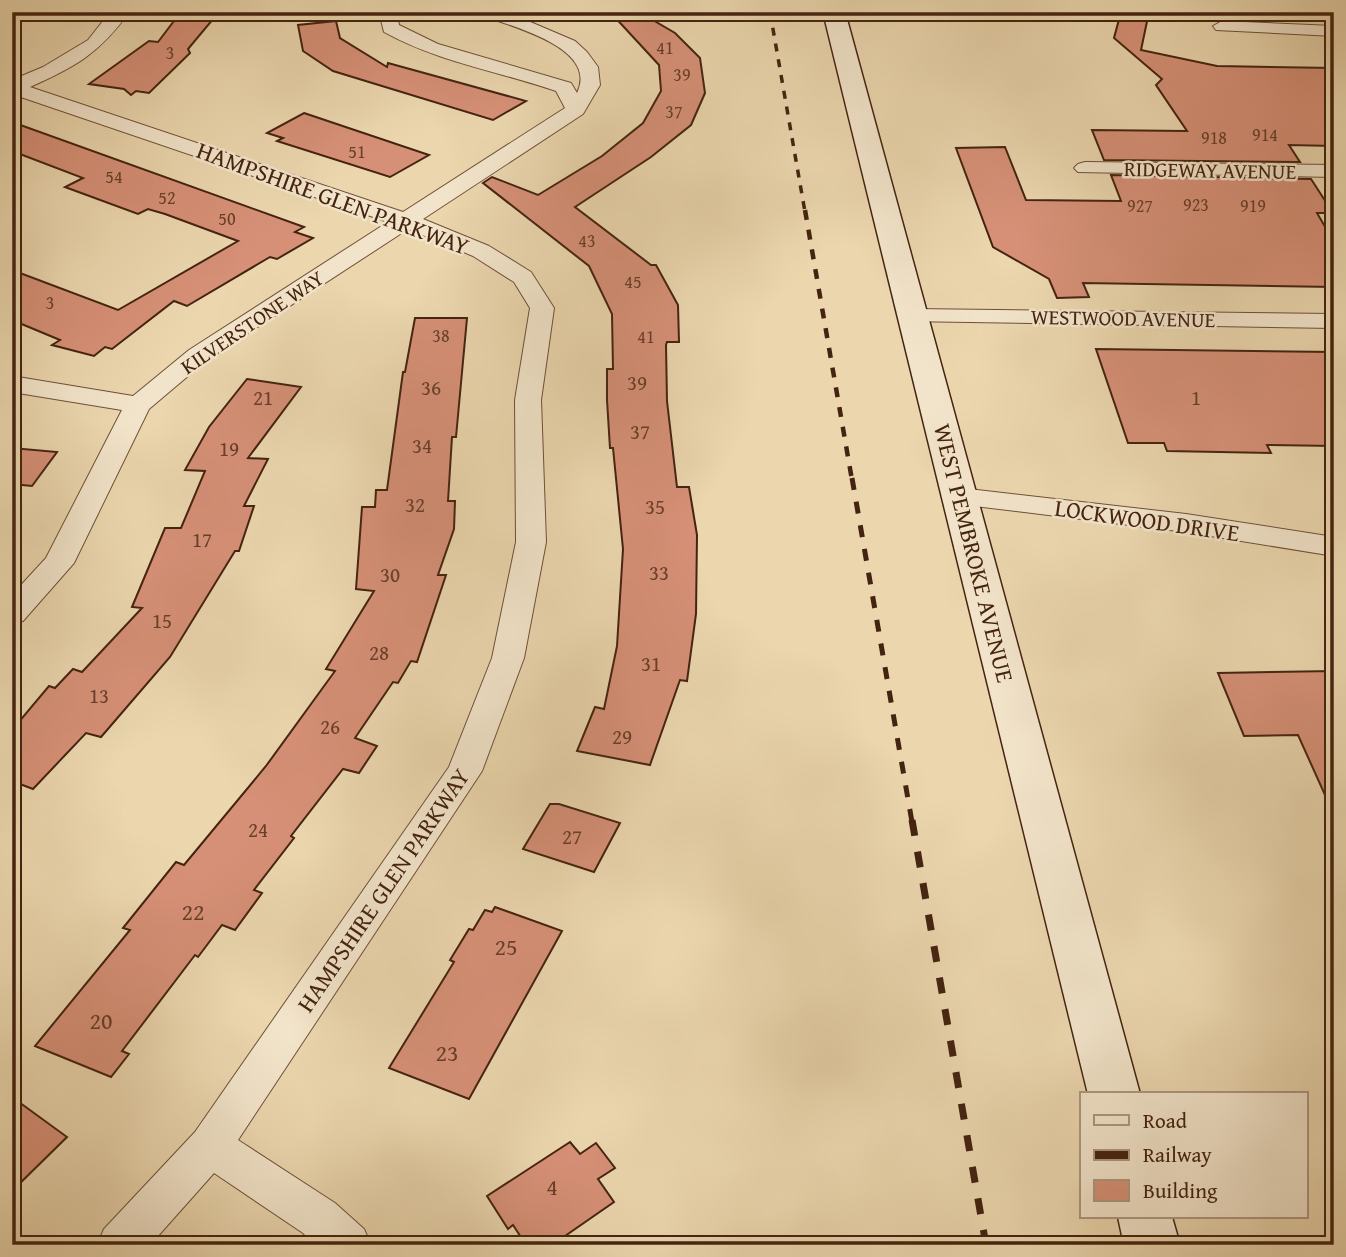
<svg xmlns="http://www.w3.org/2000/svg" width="1346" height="1257" font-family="'Gentium Book Plus',serif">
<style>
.building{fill:#d69077;stroke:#442310;stroke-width:2}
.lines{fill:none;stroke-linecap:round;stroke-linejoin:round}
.minor-casing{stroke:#6e5038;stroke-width:2}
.secondary-casing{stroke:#442310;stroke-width:3}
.minor{fill:#f2e4ca;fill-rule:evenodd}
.secondary{fill:#f2e4ca;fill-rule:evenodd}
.rail-far3{stroke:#442310;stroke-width:3.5;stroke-dasharray:8 8;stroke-linecap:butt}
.rail-far2{stroke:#442310;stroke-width:4.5;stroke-dasharray:10 10;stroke-linecap:butt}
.rail-far1{stroke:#442310;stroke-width:5;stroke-dasharray:12 12;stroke-linecap:butt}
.rail{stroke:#442310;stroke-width:7;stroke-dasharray:16 16;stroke-linecap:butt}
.labels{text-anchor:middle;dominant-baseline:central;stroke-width:5;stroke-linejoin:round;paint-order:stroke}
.far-number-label{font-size:18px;fill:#683e2a}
.far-street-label{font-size:21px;fill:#442310;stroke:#f2e4ca}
.number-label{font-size:21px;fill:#683e2a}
.street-label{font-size:24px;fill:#442310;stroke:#f2e4ca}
.near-number-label{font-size:24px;fill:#683e2a}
</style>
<rect width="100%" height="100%" fill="#ebd6ae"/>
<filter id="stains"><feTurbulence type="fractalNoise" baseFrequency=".00286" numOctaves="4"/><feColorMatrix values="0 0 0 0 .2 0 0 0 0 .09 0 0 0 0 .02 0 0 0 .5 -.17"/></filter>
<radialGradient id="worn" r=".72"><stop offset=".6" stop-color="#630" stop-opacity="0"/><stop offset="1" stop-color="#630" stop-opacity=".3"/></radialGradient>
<g class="building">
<polygon points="610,12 639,12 675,33 700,58 705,93 691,125 651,157 575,207 651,265 656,265 678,305 679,342 667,342 666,345 667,401 677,487 689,487 697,535 696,614 687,681 680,680 650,765 577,751 595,707 604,709 617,646 623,549 613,448 610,448 607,400 607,369 613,369 612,314 589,266 483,183 492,177 538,195 602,156 643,123 661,91 659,65"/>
<polygon points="1121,12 1149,12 1141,50 1217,66 1334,68 1334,146 1289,145 1300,162 1104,160 1092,130 1187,131 1156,85 1162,79 1114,38"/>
<polygon points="177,17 214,18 188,49 190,53 149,93 136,91 131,95 124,89 89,84 149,41 158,42"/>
<polygon points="336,21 340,38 387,67 388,63 526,101 493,120 333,71 303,51 298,25"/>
<polygon points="304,113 429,155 390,177 277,141 283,138 267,133"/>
<polygon points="12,122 304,227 295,232 313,238 277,259 270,257 187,306 174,301 112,349 105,347 94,356 52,345 60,340 12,320 12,270 118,310 238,241 165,214 148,209 138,214 65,187 83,178 12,151"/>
<polygon points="1005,147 1026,200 1121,201 1111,175 1311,179 1333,213 1317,213 1334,242 1334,287 1083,283 1089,297 1057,298 1049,279 993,247 956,148"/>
<polygon points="415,318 467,318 456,437 452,437 448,501 455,501 454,529 438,575 446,575 417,662 411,661 398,683 393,682 355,738 377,746 359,773 343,769 291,836 294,838 254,890 262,893 235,930 222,925 198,957 195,955 122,1051 129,1054 111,1077 35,1046 130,930 123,928 176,862 184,865 266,766 335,671 326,669 374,591 356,589 362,507 375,507 376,490 387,490 403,372 405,372"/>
<polygon points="1096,349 1334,352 1334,446 1267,445 1271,453 1167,451 1164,443 1128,443"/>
<polygon points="247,379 301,387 248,458 268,459 244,506 254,506 239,551 235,551 170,657 101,737 86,733 33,789 12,781 12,730 49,686 55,688 73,669 82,672 142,608 132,607 165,528 181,528 205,471 185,470 209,427"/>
<polygon points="12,448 57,452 32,486 12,484"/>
<polygon points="1334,671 1334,815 1298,735 1244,736 1218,673"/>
<polygon points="550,804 559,804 620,823 594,872 523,849"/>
<polygon points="495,907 562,931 469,1099 389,1068 454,962 450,960 469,929 473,930 485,910 492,912"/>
<polygon points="12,1097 67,1137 12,1191"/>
<polygon points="570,1142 580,1154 596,1143 615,1168 598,1179 614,1202 552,1245 526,1245 513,1225 508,1229 487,1196"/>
</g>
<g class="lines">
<defs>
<g id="minor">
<path d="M110,12h19c-29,41 -54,55 -99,75l373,125 162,-104 -9,-17c-58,-20 -118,-29 -172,-59l-5,-20h18l2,13 39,19 133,39 6,10c22,-45 -64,-66 -93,-77l-3,-4h26l68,29 12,11 11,15 2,18 -17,29 -160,105 66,27 42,26 23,36 -13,92 5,142 -22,116 -42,113 -244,369 97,63 29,26 7,16h-56l-12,-12 -89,-60 -64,72h-53l7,-16 91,-97 254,-365 43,-109 24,-116 -1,-142 15,-92 -16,-26 -41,-26 -65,-27 -201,131 -58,49 -75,154 -51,58 -11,3v-29l34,-37 76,-148 -110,-18v-16l121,20 56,-46 199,-128 -376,-128v-14l31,-13 45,-27z"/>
<polygon points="1222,21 1334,26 1334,36 1216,30 1213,26"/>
<polygon points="1085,162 1334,165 1334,177 1078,172 1074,168 1078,164"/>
<polygon points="913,309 1334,314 1334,328 904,321 901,316 904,311"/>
<polygon points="960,488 1186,514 1334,537 1334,556 1186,532 950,503 946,497 950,491"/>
</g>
<g id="secondary">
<polygon points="823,12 845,12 1140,1094 1088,1094"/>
<polygon points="1118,1217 1172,1217 1180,1245 1124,1245"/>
</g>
</defs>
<use href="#minor" class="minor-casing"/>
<use href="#secondary" class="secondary-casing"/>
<use href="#minor" class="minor"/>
<use href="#secondary" class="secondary"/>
<polyline class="rail-far3" points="770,12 805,212"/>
<polyline class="rail-far2" points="805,210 852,480"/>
<polyline class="rail-far1" points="852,478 912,822"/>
<polyline class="rail" points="912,820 986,1245"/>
</g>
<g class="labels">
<g class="far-number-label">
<text x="665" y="47">41</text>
<text x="170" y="52">3</text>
<text x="682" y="74">39</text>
<text x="674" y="111">37</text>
<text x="1265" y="134">914</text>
<text x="1214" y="137">918</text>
<text x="357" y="151">51</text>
<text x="114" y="176">54</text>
<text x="167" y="197">52</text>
<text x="1196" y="204">923</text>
<text x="1140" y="205">927</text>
<text x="1253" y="205">919</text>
<text x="227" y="218">50</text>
<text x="587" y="240">43</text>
<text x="633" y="281">45</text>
<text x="50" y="302">3</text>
<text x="441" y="335">38</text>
<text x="646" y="336">41</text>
</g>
<g class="far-street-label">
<text transform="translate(1210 170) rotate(1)">RIDGEWAY AVENUE</text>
<text transform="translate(1123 318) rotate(1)">WESTWOOD AVENUE</text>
<text transform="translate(252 322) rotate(-34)">KILVERSTONE WAY</text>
</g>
<g class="number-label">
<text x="637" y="382">39</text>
<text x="431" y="387">36</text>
<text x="263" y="397">21</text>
<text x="1196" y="397">1</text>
<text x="640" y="431">37</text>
<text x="422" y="445">34</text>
<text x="229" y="448">19</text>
<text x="415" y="504">32</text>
<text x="655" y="506">35</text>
<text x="202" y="539">17</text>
<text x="659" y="572">33</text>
<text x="390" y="574">30</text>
<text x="162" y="620">15</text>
<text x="379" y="652">28</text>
<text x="651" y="663">31</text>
<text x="99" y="695">13</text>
<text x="330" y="726">26</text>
<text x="622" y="736">29</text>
<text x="258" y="829">24</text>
<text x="572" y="836">27</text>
</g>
<g class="street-label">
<text transform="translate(333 198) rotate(20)">HAMPSHIRE GLEN PARKWAY</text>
<text transform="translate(1147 520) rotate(8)">LOCKWOOD DRIVE</text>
<text transform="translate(974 553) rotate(76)">WEST PEMBROKE AVENUE</text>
<text transform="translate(383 890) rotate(-56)">HAMPSHIRE GLEN PARKWAY</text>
</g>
<g class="near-number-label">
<text x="193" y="911">22</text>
<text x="506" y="946">25</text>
<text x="101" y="1020">20</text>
<text x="447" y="1052">23</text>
<text x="552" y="1186">4</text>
</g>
</g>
<rect width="1346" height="1257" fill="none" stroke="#ebd6ae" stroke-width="42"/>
<rect x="14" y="14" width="1318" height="1229" fill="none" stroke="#442310" stroke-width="3.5"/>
<rect x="21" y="21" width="1304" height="1215" fill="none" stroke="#442310" stroke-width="2"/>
<rect x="1080" y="1092" width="228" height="126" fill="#f2e4ca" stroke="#ac9780" stroke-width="2"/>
<rect x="1094" y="1115" width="35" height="10" fill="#f2e4ca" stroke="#ac9780" stroke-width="2"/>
<text x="1143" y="1128" font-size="21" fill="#442310">Road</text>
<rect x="1094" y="1150" width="35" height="10" fill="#442310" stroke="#ac9780" stroke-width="2"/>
<text x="1143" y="1162" font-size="21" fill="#442310">Railway</text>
<rect x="1094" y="1180" width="35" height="21" fill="#d69077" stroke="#ac9780" stroke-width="2"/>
<text x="1143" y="1198" font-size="21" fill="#442310">Building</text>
<rect width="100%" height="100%" filter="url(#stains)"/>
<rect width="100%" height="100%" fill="url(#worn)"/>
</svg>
